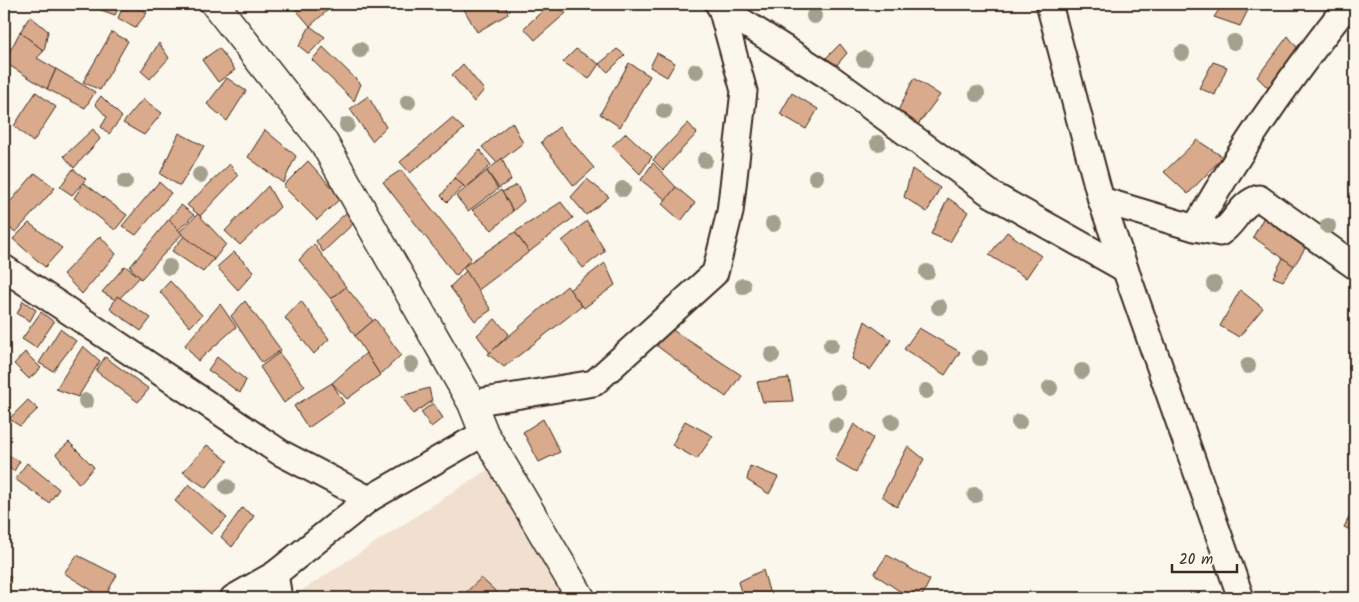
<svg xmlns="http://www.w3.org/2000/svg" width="1359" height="602" font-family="Kalam,sans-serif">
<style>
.built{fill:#f1e0cf}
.building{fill:#daaa8c;stroke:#3b2a1e}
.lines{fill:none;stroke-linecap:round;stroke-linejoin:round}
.minor-casing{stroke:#3b2a1e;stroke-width:29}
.major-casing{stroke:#3b2a1e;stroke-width:31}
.minor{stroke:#fbf7ec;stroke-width:25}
.major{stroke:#fbf7ec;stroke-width:28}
.tree{fill:#a3a18e}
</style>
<rect width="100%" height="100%" fill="#fbf7ec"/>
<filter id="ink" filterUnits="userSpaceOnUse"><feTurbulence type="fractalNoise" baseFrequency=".02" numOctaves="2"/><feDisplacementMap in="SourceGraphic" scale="10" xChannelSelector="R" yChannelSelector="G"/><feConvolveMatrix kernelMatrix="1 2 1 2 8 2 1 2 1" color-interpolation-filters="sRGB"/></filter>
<g filter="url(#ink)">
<polygon class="built" points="499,462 577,598 296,598 295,595"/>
<g class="building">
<polygon points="90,4 120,4 115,15 90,6"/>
<polygon points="124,4 135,4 147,13 135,28 118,18"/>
<polygon points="291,4 324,4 329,9 310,26"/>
<polygon points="461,4 505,4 508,14 477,32"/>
<polygon points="550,4 556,4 566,13 535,40 524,28"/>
<polygon points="1223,4 1233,4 1248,10 1240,26 1214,17"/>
<polygon points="30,16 48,31 44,51 20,32"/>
<polygon points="310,26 325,37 309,54 299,46"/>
<polygon points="20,32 44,51 37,58 56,69 47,89 4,62"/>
<polygon points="112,32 128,41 100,90 83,82"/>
<polygon points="1288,36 1303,55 1275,95 1257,77"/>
<polygon points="159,43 169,58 150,79 141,71"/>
<polygon points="840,44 847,53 836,66 825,59"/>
<polygon points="323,47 361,84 354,101 312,60"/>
<polygon points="219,48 235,70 218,82 202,60"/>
<polygon points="576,49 599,64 589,79 563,62"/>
<polygon points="617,49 625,55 608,72 599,64"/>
<polygon points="657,53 675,63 667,77 650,67"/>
<polygon points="1213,62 1227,67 1215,95 1199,88"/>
<polygon points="629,63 650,76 620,127 600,114"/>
<polygon points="463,64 484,90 474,102 452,75"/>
<polygon points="56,69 95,92 85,108 47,89"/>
<polygon points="227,78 246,91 227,121 207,104"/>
<polygon points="914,78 940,95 917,126 896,115"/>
<polygon points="36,92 56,107 33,142 14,126"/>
<polygon points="792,93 818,109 806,129 780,114"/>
<polygon points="101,96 122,117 109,134 101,127 107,117 95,104"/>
<polygon points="368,96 386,127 372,141 350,109"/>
<polygon points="143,99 162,113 144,135 123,123"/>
<polygon points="4,116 9,119 4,128"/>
<polygon points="452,118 464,129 410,173 400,162"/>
<polygon points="512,122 523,143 497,163 482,147"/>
<polygon points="688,123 697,133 663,170 653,160"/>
<polygon points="559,127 594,168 574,186 541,142"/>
<polygon points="93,129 100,139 74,168 64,156"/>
<polygon points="265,130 296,156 283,183 248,157"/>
<polygon points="179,133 204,146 180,186 160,174"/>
<polygon points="626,133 652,157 640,174 612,146"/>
<polygon points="1197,140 1223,157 1188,194 1164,172"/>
<polygon points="480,150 491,165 466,188 454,178"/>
<polygon points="502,158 511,180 499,188 487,171"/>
<polygon points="308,161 341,198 317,220 283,186"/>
<polygon points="653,163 676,187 666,200 641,180"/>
<polygon points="230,164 238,176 200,216 187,205"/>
<polygon points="73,169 86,179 72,195 60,187"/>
<polygon points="912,169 940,188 927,212 904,197"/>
<polygon points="401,170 471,258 456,276 383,182"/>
<polygon points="487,171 498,189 468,211 456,196"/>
<polygon points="35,173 55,188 16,232 4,225 4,209"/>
<polygon points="454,178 464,186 447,202 441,196"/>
<polygon points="587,179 609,197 586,215 571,197"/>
<polygon points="159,182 171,193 136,235 122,226"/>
<polygon points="84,183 127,215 115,230 74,198"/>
<polygon points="517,185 524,201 513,211 502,192"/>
<polygon points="268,186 280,207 240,245 225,231"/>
<polygon points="676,187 695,203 681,221 662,204"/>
<polygon points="501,190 513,211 492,230 472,210"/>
<polygon points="948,198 968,212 950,242 931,234"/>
<polygon points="561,202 573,218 529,252 515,232"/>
<polygon points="181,205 194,215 178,230 166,223"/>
<polygon points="348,211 354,223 323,252 316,241"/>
<polygon points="1266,213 1309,242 1294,266 1253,237"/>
<polygon points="198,214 226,244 212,262 179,232"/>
<polygon points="169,219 182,234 141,279 130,267"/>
<polygon points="587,221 605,251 583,268 562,241"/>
<polygon points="29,223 62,248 45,267 13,239"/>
<polygon points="515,232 529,252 477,291 463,267"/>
<polygon points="1007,232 1041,256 1026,278 989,255"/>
<polygon points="100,236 116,254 82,294 63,274"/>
<polygon points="184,236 214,259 203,272 172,251"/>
<polygon points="314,244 346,287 331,299 299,260"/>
<polygon points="234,252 254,272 238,290 217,267"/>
<polygon points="1283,258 1294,266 1283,281 1273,277"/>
<polygon points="605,263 615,285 584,308 569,290"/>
<polygon points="125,266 140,277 117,301 102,292"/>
<polygon points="466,271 491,310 475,321 450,287"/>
<polygon points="170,281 202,315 190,327 160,292"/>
<polygon points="567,286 582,306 504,367 488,354"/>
<polygon points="346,287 373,321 355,336 331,299"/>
<polygon points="1240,290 1263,308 1239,337 1220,326"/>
<polygon points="117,296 151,318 141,331 110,309"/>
<polygon points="23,301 36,310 30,321 17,314"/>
<polygon points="245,301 281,350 262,363 231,316"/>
<polygon points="301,301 329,339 314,354 285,318"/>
<polygon points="220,304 236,327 198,361 185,345"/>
<polygon points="41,312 54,322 36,348 22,339"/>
<polygon points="4,319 9,323 4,332"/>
<polygon points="375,319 401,355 380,375 355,336"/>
<polygon points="495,319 509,334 490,353 477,335"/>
<polygon points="865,321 891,340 870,370 852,359"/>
<polygon points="668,327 741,375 726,397 657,346"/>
<polygon points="919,328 960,352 945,375 904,349"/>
<polygon points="60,329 76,341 53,371 39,363"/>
<polygon points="83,346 100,361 78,397 56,389"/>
<polygon points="25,352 41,368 29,379 14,364"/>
<polygon points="279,353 305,386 284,403 260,367"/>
<polygon points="366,353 380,375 347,399 332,383"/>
<polygon points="105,357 149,389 138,402 96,371"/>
<polygon points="217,357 246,380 240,393 208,370"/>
<polygon points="789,378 793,401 763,402 757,382"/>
<polygon points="332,383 344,403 308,428 294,406"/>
<polygon points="429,388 432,401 413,414 402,396"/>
<polygon points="28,400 38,409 20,426 9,419"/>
<polygon points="433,403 443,418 431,427 421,412"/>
<polygon points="543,419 560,452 539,462 523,432"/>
<polygon points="685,421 713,436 697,459 672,445"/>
<polygon points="854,424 873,438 856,472 835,460"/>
<polygon points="69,442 94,467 79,484 56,454"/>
<polygon points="207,445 228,461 206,488 183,472"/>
<polygon points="908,446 924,459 897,507 882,496"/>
<polygon points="4,453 20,461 14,471 4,466"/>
<polygon points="27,463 59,489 49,503 15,479"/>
<polygon points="750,466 778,477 769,494 747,480"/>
<polygon points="189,484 227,518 211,534 175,501"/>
<polygon points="1355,506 1355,532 1344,527"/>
<polygon points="242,508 254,516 232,547 221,537"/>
<polygon points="77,555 117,575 104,598 64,573"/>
<polygon points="887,555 930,580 921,598 910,598 874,574"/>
<polygon points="763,570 771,598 743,598 738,582"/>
<polygon points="4,573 11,577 4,588"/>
<polygon points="481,578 503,598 460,598"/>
</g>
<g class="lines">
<defs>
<g id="minor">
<polyline points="718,4 721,8 828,76 991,194 1125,269"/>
<polyline points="1049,4 1101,200 1241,598"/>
<path d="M1101,200l94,28 25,5c16,-10 19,-29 39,-35l96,68"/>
<path d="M1195,228c45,-79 97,-153 153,-224"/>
<polyline points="4,268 281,453 369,499"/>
<polyline points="472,403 594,383 715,273 730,212 744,91 721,8"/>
<polyline points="275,574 279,598"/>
<polyline points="233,598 275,574 369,499 484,433"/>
</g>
<polyline id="major" points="215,4 324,143 472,403 484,433 581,598"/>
</defs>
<use href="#minor" class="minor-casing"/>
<use href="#major" class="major-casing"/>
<use href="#minor" class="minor"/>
<use href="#major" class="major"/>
</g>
<g class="tree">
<circle cx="814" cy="16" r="8"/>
<circle cx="1234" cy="42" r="8"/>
<circle cx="360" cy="50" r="8"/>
<circle cx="1182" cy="53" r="8"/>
<circle cx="864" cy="59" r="8"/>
<circle cx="696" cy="71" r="8"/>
<circle cx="977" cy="94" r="8"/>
<circle cx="408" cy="102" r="8"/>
<circle cx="664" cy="111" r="8"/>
<circle cx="347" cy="125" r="8"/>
<circle cx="878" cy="143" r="8"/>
<circle cx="705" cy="160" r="8"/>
<circle cx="200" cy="175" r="8"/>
<circle cx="816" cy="177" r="8"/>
<circle cx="125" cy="182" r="8"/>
<circle cx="623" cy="189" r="8"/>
<circle cx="773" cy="224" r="8"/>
<circle cx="1328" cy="226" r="8"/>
<circle cx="169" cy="267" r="8"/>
<circle cx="927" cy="272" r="8"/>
<circle cx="1214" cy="284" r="8"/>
<circle cx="743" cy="286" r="8"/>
<circle cx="939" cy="307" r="8"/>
<circle cx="831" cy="345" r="8"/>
<circle cx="772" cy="355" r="8"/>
<circle cx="980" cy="358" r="8"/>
<circle cx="411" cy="364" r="8"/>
<circle cx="1248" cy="366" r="8"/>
<circle cx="1082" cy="371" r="8"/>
<circle cx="1050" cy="388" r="8"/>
<circle cx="926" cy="391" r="8"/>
<circle cx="838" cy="392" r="8"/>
<circle cx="86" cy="401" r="8"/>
<circle cx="892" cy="422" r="8"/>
<circle cx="1019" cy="422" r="8"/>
<circle cx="836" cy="425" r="8"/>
<circle cx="227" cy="487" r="8"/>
<circle cx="975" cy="495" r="8"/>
</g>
</g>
<rect width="1359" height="602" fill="none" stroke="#fbf7ec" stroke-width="20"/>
<rect x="10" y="10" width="1339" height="582" fill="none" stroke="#3b2a1e" stroke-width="2" filter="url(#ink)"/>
<path d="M1172 564v8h65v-8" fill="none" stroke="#3b2a1e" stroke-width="2.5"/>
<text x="1179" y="564" font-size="15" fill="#3b2a1e" stroke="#fbf7ec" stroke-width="4" paint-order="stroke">20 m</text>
</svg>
